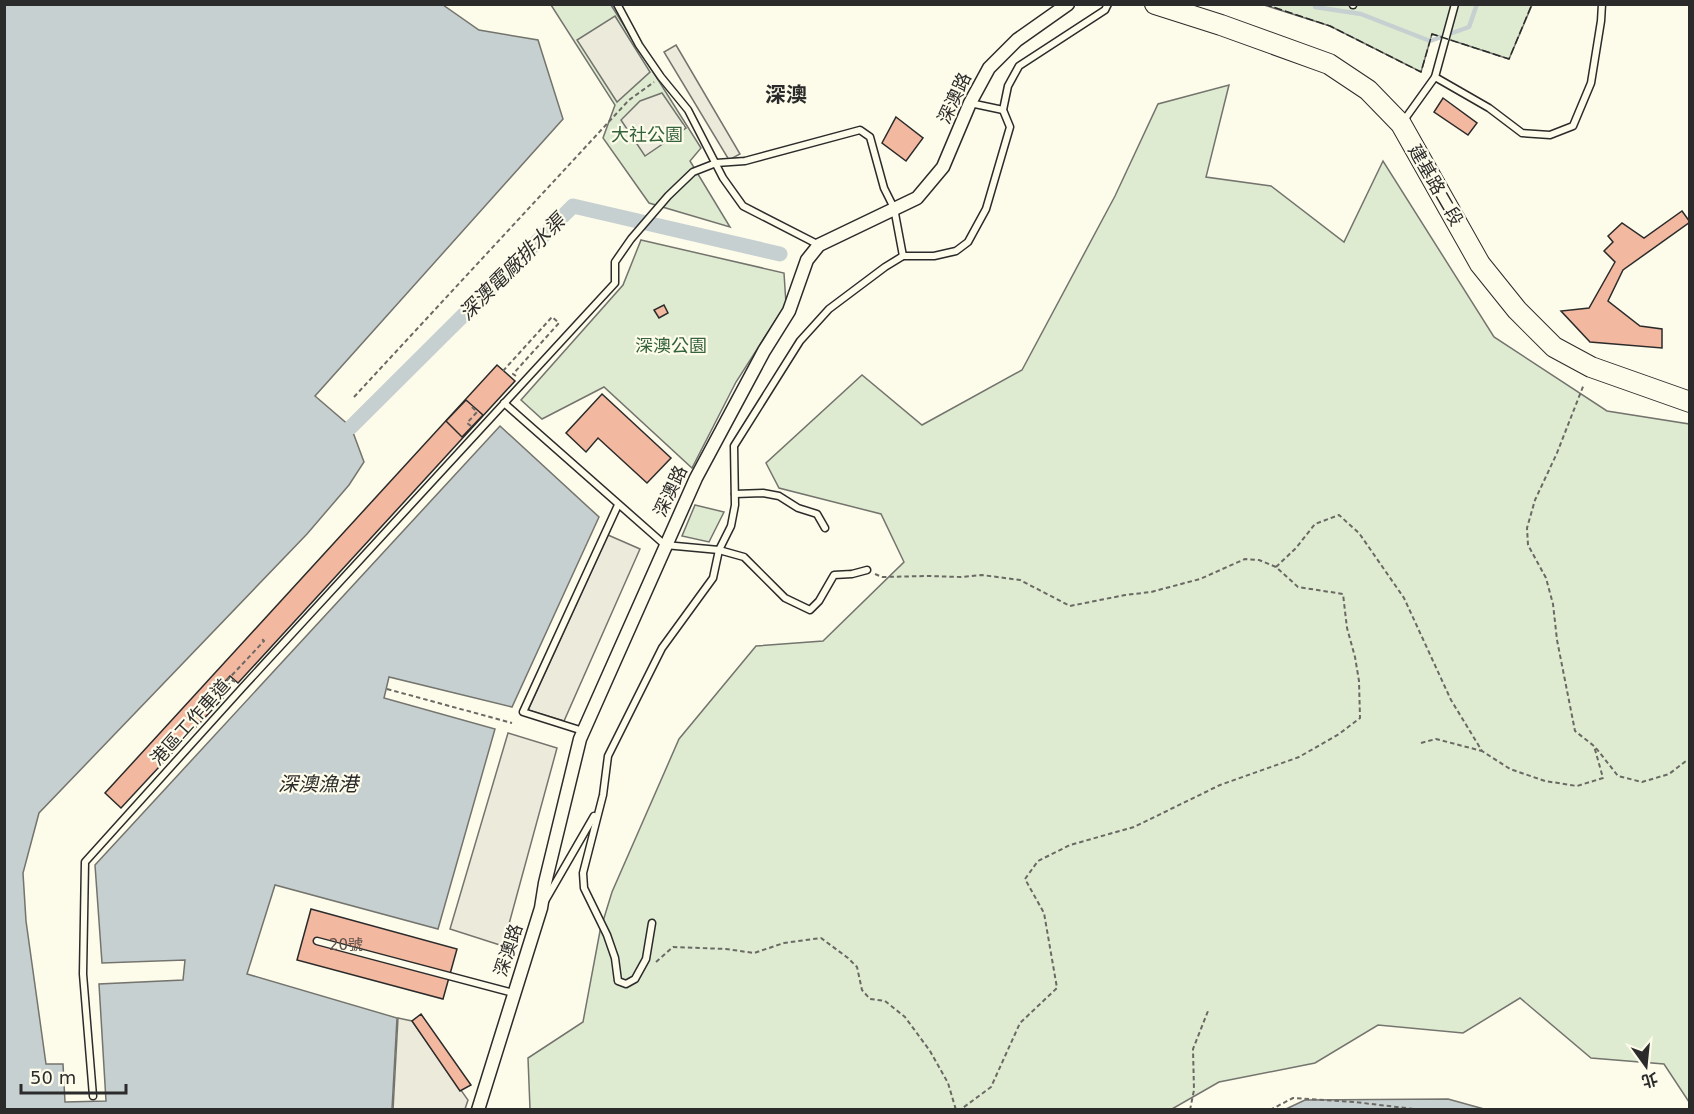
<svg xmlns="http://www.w3.org/2000/svg" width="1694" height="1114" font-family="'DejaVu Sans','Noto Sans TC',sans-serif">
<style>
.green{fill:#deebd1;stroke:#74746e;stroke-width:1.5}
.parking{fill:#eceadb;stroke:#74746e;stroke-width:1.5}
.water{fill:#c7d0d0;stroke:#74746e;stroke-width:1.5}
.lines{fill:none;stroke-linecap:round;stroke-linejoin:round}
.stream{stroke:#c7d0d0;stroke-width:4.5}
.canal{stroke:#c7d0d0;stroke-width:15}
.building{fill:#f2b8a0;stroke:#2b2b2b;stroke-width:1.5}
.lane-casing{stroke:#2b2b2b;stroke-width:9}
.street-casing{stroke:#2b2b2b;stroke-width:15}
.primary-casing{stroke:#2b2b2b;stroke-width:22}
.path{stroke:#6a6964;stroke-width:2;stroke-dasharray:4.5 3;stroke-linecap:butt}
.lane{stroke:#fdfbea;stroke-width:6}
.street{stroke:#fdfbea;stroke-width:12}
.primary{stroke:#fdfbea;stroke-width:20}
.fence{stroke:#2b2b2b;stroke-width:1.5;stroke-dasharray:8 3;stroke-linecap:butt}
.labels{text-anchor:middle;dominant-baseline:central;stroke-width:4.5;stroke-linejoin:round;paint-order:stroke}
.number-label{font-size:15px;fill:#5d4e48}
.street-label{font-size:18px;fill:#2b2b2b;stroke:#fdfbea}
.park-label{font-size:18px;fill:#34623c;stroke:#fdfbea}
.water-label{font-size:20px;font-style:italic;fill:#2b2b2b;stroke:#fdfbea}
.quarter-label{font-size:21px;font-weight:bold;fill:#2b2b2b;stroke:#fdfbea}
</style>
<rect width="100%" height="100%" fill="#fdfbea"/>
<g class="green">
<polygon points="551,5 611,5 701,148 690,161 730,227 649,203 603,138 615,105"/>
<polygon points="1264,5 1532,5 1509,59 1432,34 1421,72 1330,26"/>
<polygon points="1229,85 1206,177 1271,186 1344,242 1383,161 1494,337 1607,411 1689,424 1689,1102 1664,1064 1591,1058 1520,998 1463,1033 1378,1025 1315,1063 1219,1082 1172,1109 530,1109 528,1058 583,1022 600,931 612,892 679,739 756,646 823,641 904,562 881,514 779,488 766,463 862,375 922,425 1022,370 1115,196 1158,104"/>
<polygon points="641,240 784,273 786,304 736,382 692,468 604,387 542,419 521,400 623,285"/>
<polygon points="695,505 724,512 709,542 682,536"/>
</g>
<g class="parking">
<polygon points="615,16 650,72 617,102 577,40"/>
<polygon points="676,45 740,154 729,160 664,52"/>
<polygon points="662,93 686,128 645,156 621,120 640,101"/>
<polygon points="608,535 640,549 564,721 528,710"/>
<polygon points="508,733 557,748 503,946 450,929"/>
<polygon points="398,1018 412,1021 468,1100 465,1109 393,1110"/>
</g>
<g class="water">
<polygon points="5,4 443,5 479,30 538,40 563,119 315,396 351,427 364,462 349,485 307,534 39,813 23,873 26,921 46,1064 63,1064 65,1102 106,1101 99,984 183,980 185,960 102,963 95,865 500,426 599,517 512,707 389,677 384,698 495,729 438,929 275,885 247,974 397,1018 392,1109 5,1109"/>
<polygon points="1448,1099 1484,1109 1286,1109 1305,1100"/>
</g>
<g class="lines">
<polyline class="stream" points="1315,7 1361,14 1430,41 1469,27 1477,4"/>
<polyline class="canal" points="351,427 573,206 780,254"/>
</g>
<g class="building">
<polygon points="1443,98 1477,123 1468,135 1434,112"/>
<polygon points="896,117 923,138 906,161 882,143"/>
<polygon points="1682,211 1690,222 1623,270 1608,301 1640,326 1662,329 1662,348 1590,342 1561,311 1589,308 1615,262 1604,251 1613,242 1608,236 1622,223 1644,238"/>
<polygon points="664,305 668,313 659,318 654,310"/>
<polygon points="497,365 515,381 238,683 230,676 216,691 223,698 121,808 105,793"/>
<polygon points="602,394 671,458 647,483 598,438 586,452 566,433"/>
<polygon points="466,400 483,415 462,437 446,421"/>
<polygon points="311,909 457,949 443,999 297,960"/>
<polygon points="421,1014 471,1085 460,1091 412,1021"/>
</g>
<g class="lines">
<defs>
<g id="lane">
<polyline points="617,4 639,45 661,77 688,110 723,178 743,206 819,245"/>
<polyline points="1353,4 1353,5"/>
<polyline points="1435,77 1489,108 1522,133 1550,135 1573,126 1591,83 1601,21 1602,4"/>
<polyline points="970,103 1003,110"/>
<polyline points="1402,123 1435,77 1455,4"/>
<polyline points="504,403 665,545 719,550 744,557 785,598 810,610 819,601 834,575 852,574 867,570"/>
<polyline points="735,494 763,493 779,496 798,508 817,514 825,528"/>
<polyline points="583,731 523,712 618,505"/>
<polyline points="545,901 594,816"/>
<polyline points="652,923 646,959 635,979 626,984 618,981 615,958 607,935 584,888 583,873 603,795 608,756 662,648 713,578 719,550 731,526 735,505 734,446 800,341 829,309 885,267 903,256 934,256 956,251 968,242 986,209 1010,127 1003,110 1008,86 1019,66 1105,10 1108,4"/>
<polyline points="317,941 513,993"/>
<polyline points="93,1096 83,974 85,862 242,688 615,283 615,262 631,239 668,196 693,172 716,163 745,161 860,130 870,137 884,188 894,208 903,256"/>
</g>
<polyline id="street" points="478,1110 541,908 545,883 580,739 696,478 764,351 789,311 807,260 819,245 917,198 943,167 970,103 989,68 1017,40 1068,4"/>
<polyline id="primary" points="1155,4 1221,25 1329,64 1368,90 1401,124 1480,264 1517,310 1554,347 1591,367 1690,402"/>
</defs>
<use href="#lane" class="lane-casing"/>
<use href="#street" class="street-casing"/>
<use href="#primary" class="primary-casing"/>
<g class="path">
<polyline points="503,371 552,317 559,323 513,374 516,376"/>
<polyline points="354,397 629,100 654,82"/>
<polyline points="471,426 467,423 477,412 471,406"/>
<polyline points="1276,567 1296,548 1315,524 1339,515 1359,533 1404,598 1451,700 1482,751 1510,769 1545,781 1577,786 1603,778 1594,746 1575,731 1557,640 1553,604 1546,578 1528,545 1527,528 1535,500 1557,453 1584,384"/>
<polyline points="875,574 882,577 928,576 961,577 982,575 1020,580 1070,606 1125,595 1151,592 1200,579 1245,559 1259,560 1276,567 1298,587 1343,594 1347,628 1355,657 1359,681 1360,718 1339,734 1299,757 1220,785 1134,827 1070,845 1038,861 1025,879 1044,913 1057,988 1020,1023 991,1087 960,1110"/>
<polyline points="235,682 233,680 221,693 218,690 264,641 261,638"/>
<polyline points="387,689 512,723"/>
<polyline points="1421,743 1436,739 1482,751"/>
<polyline points="1596,748 1618,776 1642,782 1669,774 1686,761 1690,761"/>
<polyline points="656,962 673,947 726,949 754,953 784,943 821,938 848,958 857,967 862,990 870,999 885,1001 905,1017 930,1051 948,1083 956,1110"/>
<polyline points="1190,1110 1194,1090 1193,1049 1208,1011"/>
<polyline points="1270,1110 1293,1098 1355,1102 1422,1110"/>
</g>
<use href="#lane" class="lane"/>
<use href="#street" class="street"/>
<use href="#primary" class="primary"/>
<polyline class="fence" points="1264,4 1330,26 1421,72 1432,34 1509,59 1532,4"/>
</g>
<g class="labels">
<g class="number-label">
<text x="346" y="945">20號</text>
</g>
<g class="street-label">
<text transform="translate(954 98) rotate(-65)">深澳路</text>
<text transform="translate(1436 185) rotate(60)">建基路二段</text>
<text transform="translate(670 491) rotate(-65)">深澳路</text>
<text transform="translate(190 722) rotate(-48)">港區工作車道</text>
<text transform="translate(508 950) rotate(-72)">深澳路</text>
</g>
<g class="park-label">
<text x="647" y="134">大社公園</text>
<text x="671" y="345">深澳公園</text>
</g>
<g class="water-label">
<text transform="translate(512 267) rotate(-45)">深澳電廠排水渠</text>
<text x="318" y="784">深澳漁港</text>
</g>
<g class="quarter-label">
<text x="786" y="95">深澳</text>
</g>
</g>
<rect width="1694" height="1114" fill="none" stroke="#2b2b2b" stroke-width="12"/>
<g transform="translate(1646 1066) rotate(165)" stroke="#fdfbea" stroke-width="4.5" paint-order="stroke">
<path d="M0-4.5L10 22L0 15L-10 22Z" fill="#2b2b2b"/>
<text y="-9" font-size="16" font-weight="bold" text-anchor="middle" fill="#2b2b2b">北</text>
</g>
<path d="M21 1084v9h105v-9" fill="none" stroke="#2b2b2b" stroke-width="3"/>
<text x="30" y="1084" font-size="18" fill="#2b2b2b" stroke="#fdfbea" stroke-width="4.5" paint-order="stroke">50 m</text>
</svg>
